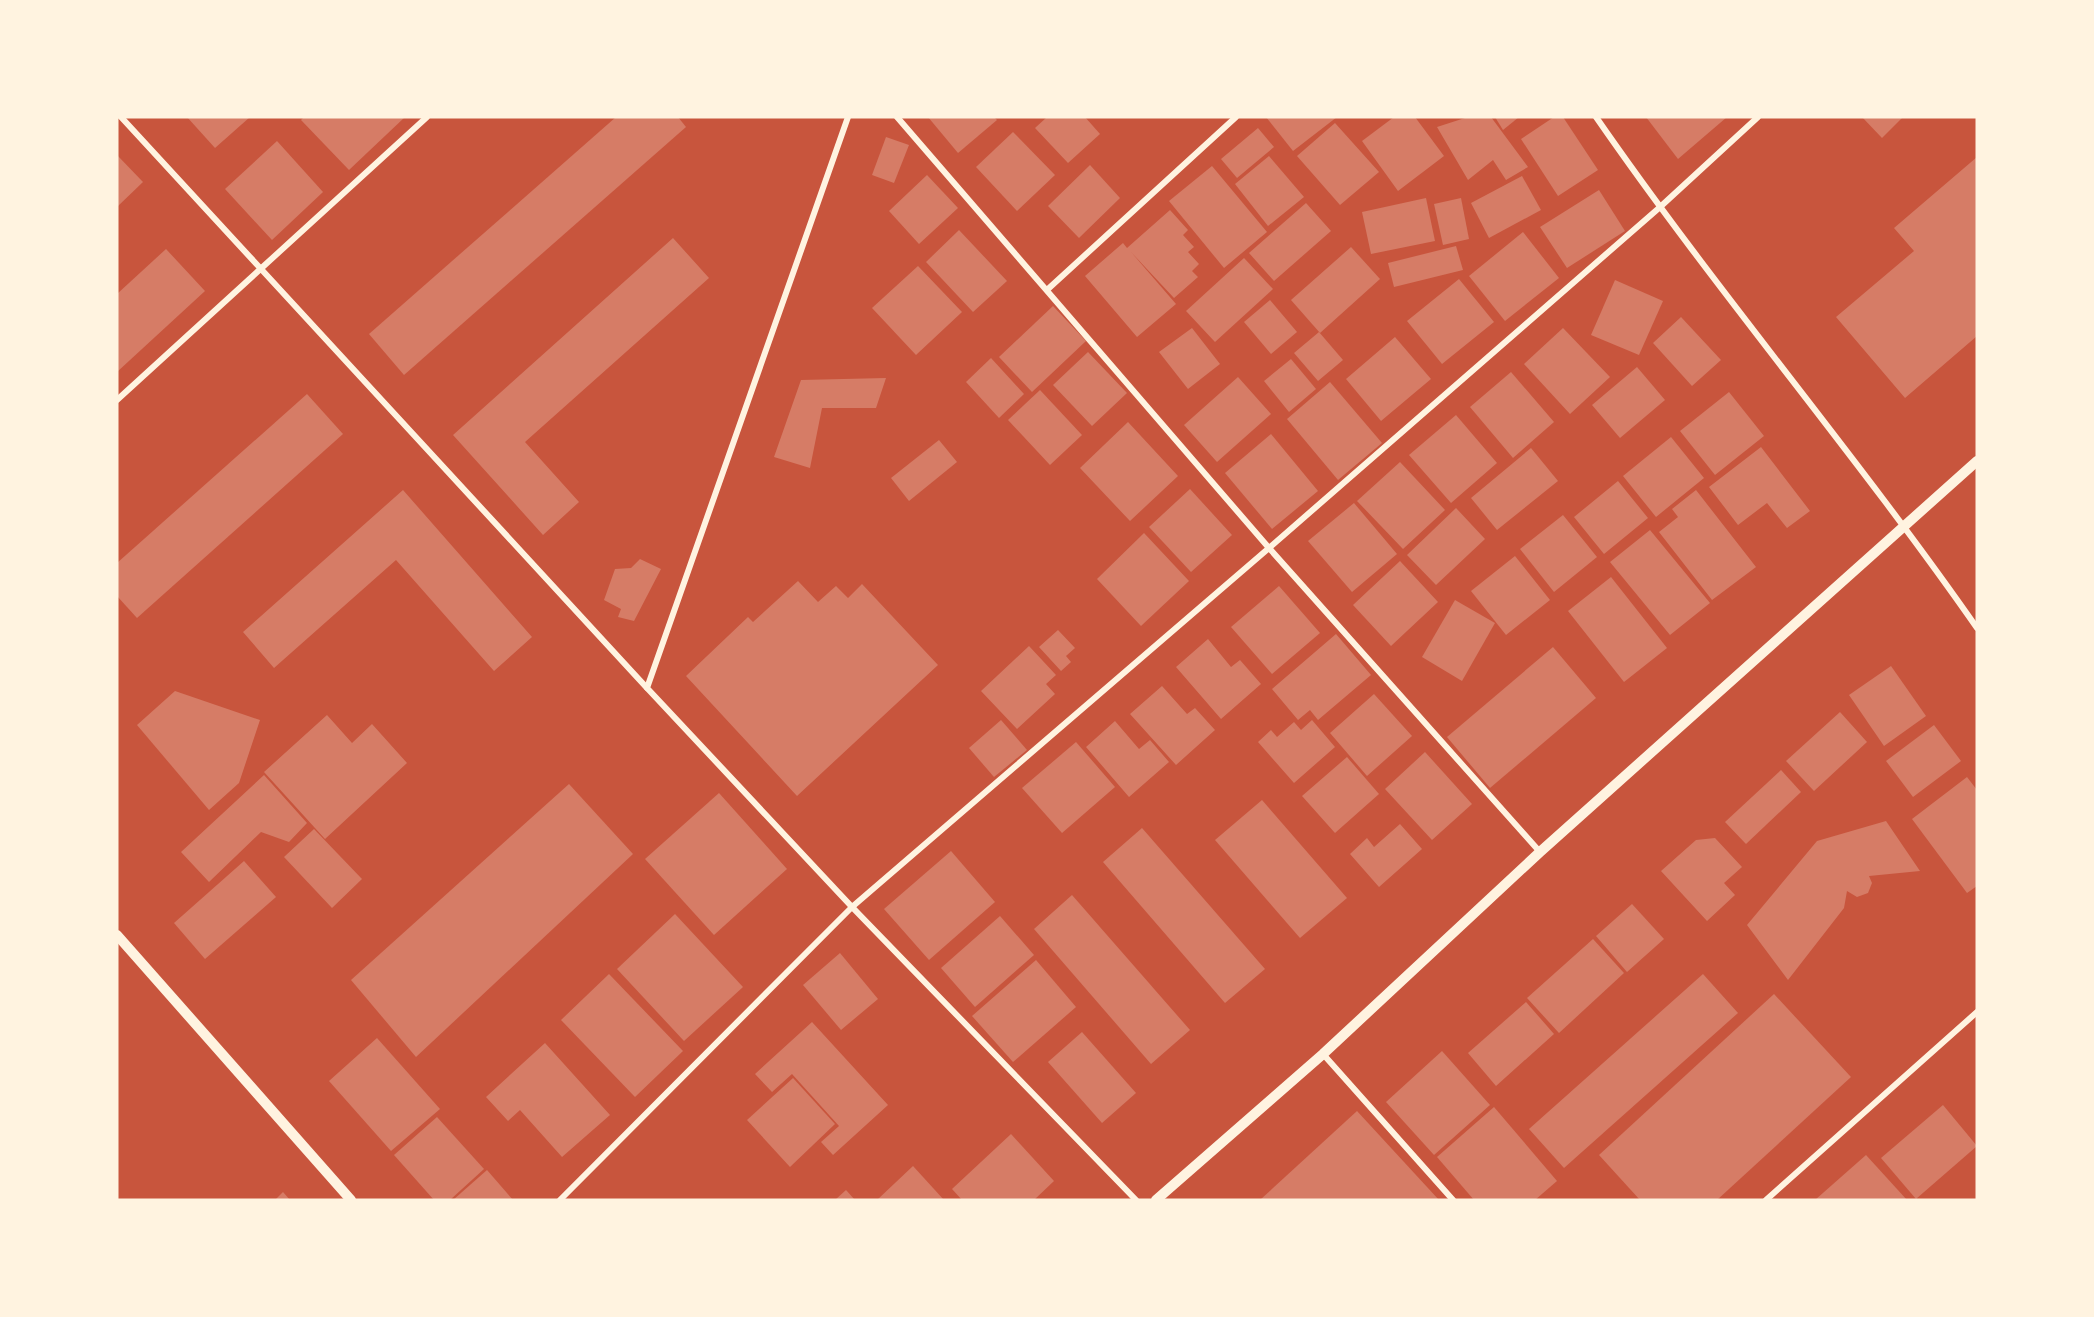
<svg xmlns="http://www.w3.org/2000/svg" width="2094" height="1317" font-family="Inter,sans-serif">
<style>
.building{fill:#d67c66}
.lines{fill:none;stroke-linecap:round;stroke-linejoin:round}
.minor{stroke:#fff3e0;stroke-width:6}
.tertiary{stroke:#fff3e0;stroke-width:10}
</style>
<rect width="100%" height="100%" fill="#c8553d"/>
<g class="building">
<polygon points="187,117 250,117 215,148"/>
<polygon points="304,117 405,117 349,170 301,120"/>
<polygon points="616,117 678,117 686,127 404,375 369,334"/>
<polygon points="928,117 994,117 997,120 958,153"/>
<polygon points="1047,117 1085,117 1100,134 1068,163 1035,128"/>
<polygon points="1266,117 1337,117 1293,151"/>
<polygon points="1394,117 1415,117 1444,156 1398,191 1362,141"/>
<polygon points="1468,117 1491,117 1528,167 1506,180 1493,160 1468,180 1437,127"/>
<polygon points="1495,117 1519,117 1503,130"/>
<polygon points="1554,117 1563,117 1598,170 1558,196 1521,139"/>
<polygon points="1646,117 1727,117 1678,159"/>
<polygon points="1862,117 1903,117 1882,138"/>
<polygon points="1335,123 1379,172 1340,205 1297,156"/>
<polygon points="1258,128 1274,147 1237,178 1221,159"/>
<polygon points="1013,132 1055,175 1017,211 976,167"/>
<polygon points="886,137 909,145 894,183 872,175"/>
<polygon points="277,141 323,192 272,240 225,189"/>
<polygon points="117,155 143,182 117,207"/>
<polygon points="1269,156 1304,197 1268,226 1235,184"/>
<polygon points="1977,157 1977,336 1905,398 1836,317 1914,251 1894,228"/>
<polygon points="1090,165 1120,198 1079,238 1048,206"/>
<polygon points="1212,166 1267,232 1224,268 1169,201"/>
<polygon points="927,175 958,208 919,244 889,211"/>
<polygon points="1522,176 1541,210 1489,238 1471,203"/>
<polygon points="1599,190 1625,231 1567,268 1540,227"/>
<polygon points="1426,198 1435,241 1371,254 1362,212"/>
<polygon points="1461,198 1469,239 1443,245 1434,204"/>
<polygon points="1306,203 1331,231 1274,281 1249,253"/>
<polygon points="1170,210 1188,230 1183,235 1194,247 1188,252 1199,264 1192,271 1198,277 1174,298 1131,252 1176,304 1137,337 1085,276 1123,243 1127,248"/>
<polygon points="959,230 1007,281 973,312 926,262"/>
<polygon points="1523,232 1559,278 1505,321 1469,276"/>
<polygon points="673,238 709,278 525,442 579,502 543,535 453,435"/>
<polygon points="1456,246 1463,270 1394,287 1388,263"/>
<polygon points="1351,247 1380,279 1320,333 1291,300"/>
<polygon points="166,249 205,291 117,372 117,294"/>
<polygon points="1244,258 1273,289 1215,342 1186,311"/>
<polygon points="918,266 962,312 916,355 872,308"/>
<polygon points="1459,279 1494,322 1442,364 1407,321"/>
<polygon points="1615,280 1663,301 1639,355 1591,335"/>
<polygon points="1270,300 1297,332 1271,354 1244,322"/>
<polygon points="1053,306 1086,341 1032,392 999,357"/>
<polygon points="1681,317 1721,360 1692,386 1653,343"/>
<polygon points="1192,328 1220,364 1188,389 1159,352"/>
<polygon points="1563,328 1610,377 1570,414 1524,364"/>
<polygon points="1319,332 1343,360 1318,381 1294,353"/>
<polygon points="1395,337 1431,379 1381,421 1346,379"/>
<polygon points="1088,352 1127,393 1092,426 1053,385"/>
<polygon points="991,358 1024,394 999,418 966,382"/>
<polygon points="1291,359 1316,389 1289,412 1264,381"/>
<polygon points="1637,367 1665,400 1620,438 1592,405"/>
<polygon points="1511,372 1554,422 1513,458 1470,407"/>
<polygon points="1238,377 1271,414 1217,462 1184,425"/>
<polygon points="886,378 876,408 822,408 810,468 774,457 801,380"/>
<polygon points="1330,382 1382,443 1338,480 1287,419"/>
<polygon points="1040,390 1082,435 1050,465 1008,420"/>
<polygon points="1729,392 1764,436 1715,475 1680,431"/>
<polygon points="307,394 343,434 137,618 117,596 117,563"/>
<polygon points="1456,415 1497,463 1451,503 1409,455"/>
<polygon points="1128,422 1178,476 1130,521 1080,468"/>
<polygon points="1271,434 1318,491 1272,529 1225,473"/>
<polygon points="1671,437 1704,478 1656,517 1623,476"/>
<polygon points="939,440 957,462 909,501 891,478"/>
<polygon points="1761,447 1810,511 1787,528 1767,503 1738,525 1709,487"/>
<polygon points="1531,448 1558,481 1497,530 1471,498"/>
<polygon points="1400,462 1445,510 1403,549 1357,501"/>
<polygon points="1618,481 1648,518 1604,554 1574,517"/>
<polygon points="1190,489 1232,535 1191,572 1149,527"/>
<polygon points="403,490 532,637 494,671 396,560 274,668 243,632"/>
<polygon points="1696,490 1756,567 1712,600 1659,532 1678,517 1672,509"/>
<polygon points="1354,503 1397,554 1352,592 1308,541"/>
<polygon points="1456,508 1485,539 1436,585 1407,555"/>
<polygon points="1563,515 1597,557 1554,592 1520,549"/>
<polygon points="1650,530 1710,603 1670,635 1610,562"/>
<polygon points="1144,533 1189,581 1141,626 1097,579"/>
<polygon points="1515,556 1550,600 1506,635 1471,591"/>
<polygon points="640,559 661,569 634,621 618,617 621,609 604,600 615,569 631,568"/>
<polygon points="1400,561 1438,602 1391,646 1353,605"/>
<polygon points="1611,577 1667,648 1624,682 1568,611"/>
<polygon points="798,581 818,602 836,586 848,598 862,584 938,665 797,796 686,676 748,617 753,622"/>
<polygon points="1279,586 1320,633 1272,674 1231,627"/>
<polygon points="1455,600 1495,623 1462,681 1422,657"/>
<polygon points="1058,630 1075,648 1066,656 1071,662 1061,671 1039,647"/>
<polygon points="1336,634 1371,675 1318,720 1310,710 1298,720 1272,689"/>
<polygon points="1208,639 1231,667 1240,660 1261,684 1221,719 1176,667"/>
<polygon points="1029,646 1056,675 1046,684 1055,694 1017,729 981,691"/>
<polygon points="1553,647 1596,698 1490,788 1447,737"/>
<polygon points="1891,666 1926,716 1884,746 1849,695"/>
<polygon points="1162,686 1187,714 1195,708 1215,730 1176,765 1130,714"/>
<polygon points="175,691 260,720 239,783 209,810 137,725"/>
<polygon points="1374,694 1412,736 1367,776 1330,733"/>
<polygon points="1840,712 1867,742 1814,791 1786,761"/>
<polygon points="327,715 352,743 372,724 407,763 325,839 264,772"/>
<polygon points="1001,720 1027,750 994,777 969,748"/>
<polygon points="1312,720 1335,747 1294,783 1258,742 1271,730 1277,737 1294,722 1301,730"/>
<polygon points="1115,721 1139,749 1150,740 1169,762 1129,797 1086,747"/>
<polygon points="1934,725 1961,761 1913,797 1886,761"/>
<polygon points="1076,742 1115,787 1062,833 1022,788"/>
<polygon points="1425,752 1472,804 1432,840 1385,789"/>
<polygon points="1347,757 1379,794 1335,833 1302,796"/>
<polygon points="1781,770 1801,792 1746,844 1725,822"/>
<polygon points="264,775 307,823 289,842 261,832 209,882 181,852"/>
<polygon points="1967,777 1977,790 1977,886 1967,893 1912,819"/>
<polygon points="569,784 633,854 416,1057 351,980"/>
<polygon points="719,793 787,869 714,935 645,859"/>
<polygon points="1262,800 1347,898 1300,938 1215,840"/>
<polygon points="1886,821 1920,871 1869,876 1872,883 1868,893 1857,897 1847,891 1844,908 1788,980 1747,925 1817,841"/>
<polygon points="1400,824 1422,849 1379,887 1350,854 1367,838 1374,847"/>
<polygon points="1142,828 1265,969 1225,1003 1103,862"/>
<polygon points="314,829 362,879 332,908 284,857"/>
<polygon points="1715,838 1742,867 1724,883 1735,895 1707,921 1661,871 1696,840"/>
<polygon points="951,851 995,902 929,960 884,909"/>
<polygon points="244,861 276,897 205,959 174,923"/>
<polygon points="1072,895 1190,1030 1151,1064 1034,929"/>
<polygon points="1632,904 1664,939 1627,972 1596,936"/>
<polygon points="675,914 743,987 684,1041 617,969"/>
<polygon points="1000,916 1034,955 975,1007 941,968"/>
<polygon points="1593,939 1624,973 1559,1033 1527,998"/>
<polygon points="840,953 878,999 841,1030 803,985"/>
<polygon points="1036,960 1076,1007 1013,1062 972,1016"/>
<polygon points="609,974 683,1051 635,1097 561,1020"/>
<polygon points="1703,974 1738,1013 1564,1168 1529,1129"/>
<polygon points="1774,994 1851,1077 1717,1200 1640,1200 1599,1155"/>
<polygon points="1526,1002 1554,1034 1496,1086 1468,1053"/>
<polygon points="812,1022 888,1105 833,1155 821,1142 839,1126 792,1074 772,1092 755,1074"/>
<polygon points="1082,1032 1136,1093 1102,1123 1048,1062"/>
<polygon points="377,1038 440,1109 391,1151 329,1081"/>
<polygon points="545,1043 610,1115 562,1157 520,1110 508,1121 486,1097"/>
<polygon points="1442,1051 1490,1105 1434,1155 1386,1102"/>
<polygon points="793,1078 835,1124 790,1167 747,1120"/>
<polygon points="1943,1105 1977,1146 1916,1199 1881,1158"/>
<polygon points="1494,1107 1557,1181 1535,1200 1474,1200 1437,1157"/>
<polygon points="1357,1111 1439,1200 1260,1200"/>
<polygon points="437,1117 484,1169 450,1200 434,1200 394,1155"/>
<polygon points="1011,1134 1054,1181 1034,1200 962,1200 952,1189"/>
<polygon points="1866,1155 1907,1200 1815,1200"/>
<polygon points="913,1166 944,1200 877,1200"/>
<polygon points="487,1170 513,1200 453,1200"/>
<polygon points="846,1190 855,1200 835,1200"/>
<polygon points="283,1192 290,1200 275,1200"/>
</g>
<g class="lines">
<g class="minor">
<polyline points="121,117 647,688"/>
<polyline points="848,117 647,688 852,907 1136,1200"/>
<polyline points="897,117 1269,548 1540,852"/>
<path d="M1596,117c121,175 259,336 381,511"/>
<polyline points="1048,289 1236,117"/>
<polyline points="117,400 427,117"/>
<polyline points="1323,1054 1453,1200"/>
<polyline points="560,1200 852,907 1269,548 1659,208 1758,117"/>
<polyline points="1766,1200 1977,1012"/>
</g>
<g class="tertiary">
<polyline points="117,935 351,1200"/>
<polyline points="1156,1200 1323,1054 1540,852 1977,461"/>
</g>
</g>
<rect width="2094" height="1317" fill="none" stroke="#fff3e0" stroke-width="237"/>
</svg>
